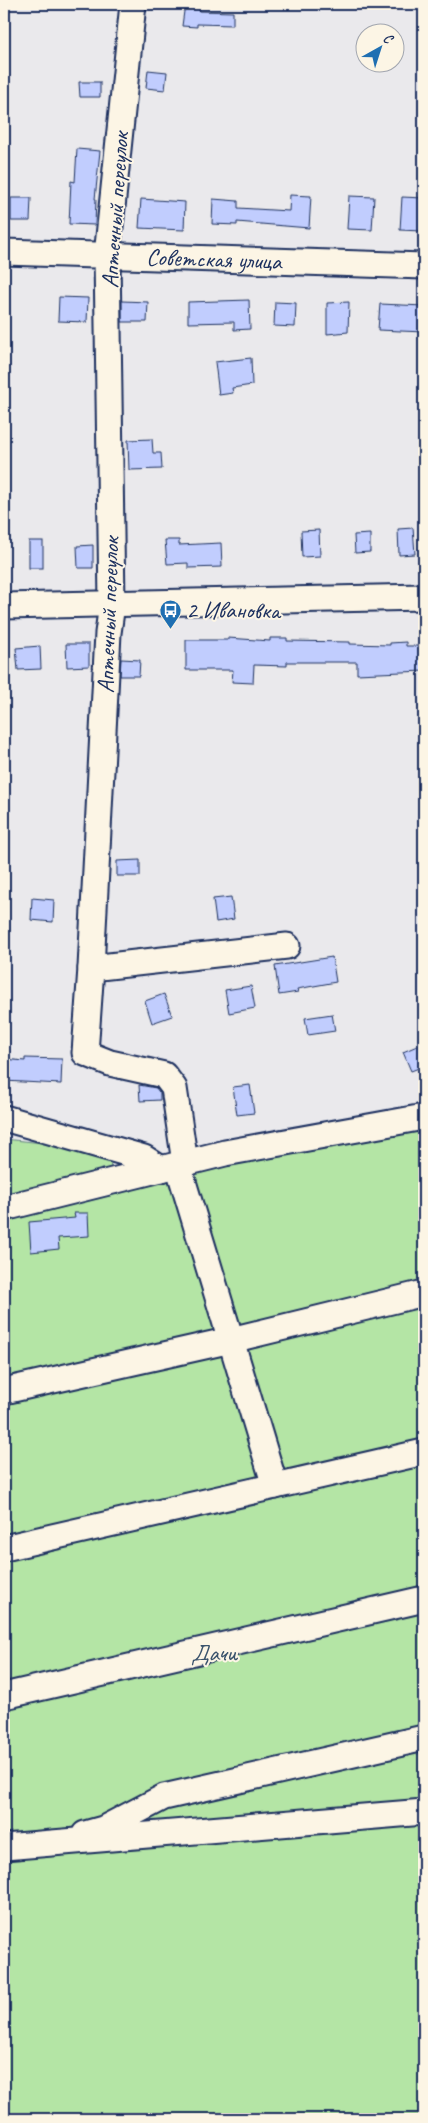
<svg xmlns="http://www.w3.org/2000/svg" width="428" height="2123" font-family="Caveat,sans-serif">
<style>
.green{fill:#b4e5a5;stroke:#688a82}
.building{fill:#c1cdfe;stroke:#1b2f5e}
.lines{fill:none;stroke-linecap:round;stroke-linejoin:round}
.minor-casing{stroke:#1b2f5e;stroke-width:29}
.minor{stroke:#fcf5e5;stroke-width:25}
.labels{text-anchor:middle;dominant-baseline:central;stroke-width:4;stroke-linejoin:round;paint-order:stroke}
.street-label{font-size:24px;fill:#1b2f5e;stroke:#fcf5e5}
.poi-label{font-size:24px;fill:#1b2f5e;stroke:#fcf5e5;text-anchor:start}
.park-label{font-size:24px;fill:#3a536c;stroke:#fcf5e5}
</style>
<rect width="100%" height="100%" fill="#eae9ec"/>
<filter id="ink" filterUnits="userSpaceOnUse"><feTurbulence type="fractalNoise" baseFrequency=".02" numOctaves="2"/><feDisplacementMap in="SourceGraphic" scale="10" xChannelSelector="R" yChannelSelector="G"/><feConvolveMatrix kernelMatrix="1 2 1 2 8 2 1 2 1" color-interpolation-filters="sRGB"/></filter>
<g filter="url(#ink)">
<polygon class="green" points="424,1126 424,2119 4,2119 4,1139 109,1150 113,1187"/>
<g class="building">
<polygon points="185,4 200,4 199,11 233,12 233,25 197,24 197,27 182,26"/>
<polygon points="148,70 167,72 165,90 146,88"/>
<polygon points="79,82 100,82 100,97 80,97"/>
<polygon points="77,149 100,151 95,199 96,199 95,225 69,224 71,181 75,182"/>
<polygon points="290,195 311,196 309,228 237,222 237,225 212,224 213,199 238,201 238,208 289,211"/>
<polygon points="349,196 374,197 372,230 347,229"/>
<polygon points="402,197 423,198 421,231 400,230"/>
<polygon points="11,198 31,198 30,221 11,221"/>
<polygon points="141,199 185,202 184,230 139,228"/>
<polygon points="59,297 88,298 87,322 58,321"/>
<polygon points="249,300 250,329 234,330 234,322 188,323 188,302"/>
<polygon points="122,301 148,302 147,322 122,322"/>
<polygon points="275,302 296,303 295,327 274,326"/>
<polygon points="349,302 348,332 327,334 327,303"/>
<polygon points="380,304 424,306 424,332 378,330"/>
<polygon points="251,358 252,385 232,388 233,393 219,395 215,362"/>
<polygon points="152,439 153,453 161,453 162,469 129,470 128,440"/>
<polygon points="413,528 415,554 399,555 398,529"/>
<polygon points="319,530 320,556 302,557 301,531"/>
<polygon points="370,534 370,552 355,553 354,535"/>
<polygon points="165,540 179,540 179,545 221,543 222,567 188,568 188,563 167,564"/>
<rect x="29" y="541" width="14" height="27"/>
<polygon points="93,545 93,568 78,568 77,546"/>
<polygon points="228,638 270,641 270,638 287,638 287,641 350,642 350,644 390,645 390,643 406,642 406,646 424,646 424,671 357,674 357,662 287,662 287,666 254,665 253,683 232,682 233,670 186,670 186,640 228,640"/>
<polygon points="66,644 89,644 89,666 67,667"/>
<polygon points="40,646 41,669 18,670 16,648"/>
<polygon points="121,659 140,660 139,676 120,676"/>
<polygon points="140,860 140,876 117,876 117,861"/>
<polygon points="231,897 234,919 216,922 213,899"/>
<polygon points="32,898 54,900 53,922 31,920"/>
<polygon points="332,957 336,982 297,989 298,992 279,995 275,966"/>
<polygon points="251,986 255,1008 229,1013 225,990"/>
<polygon points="164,994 172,1016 152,1023 145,1001"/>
<polygon points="332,1014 335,1031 308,1035 305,1018"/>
<polygon points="424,1043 424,1066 411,1071 403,1052"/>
<polygon points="25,1058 62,1059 61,1084 4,1081 4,1059 25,1061"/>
<polygon points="139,1085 156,1088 160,1093 160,1100 140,1101"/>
<polygon points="250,1085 254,1113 237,1115 233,1087"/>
<polygon points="74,1213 88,1213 89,1236 58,1238 59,1249 31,1252 29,1222 75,1218"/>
</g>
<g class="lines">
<defs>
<g id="minor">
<polyline points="133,4 107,256 112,604 108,633 91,968 85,1053 110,1063 164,1075 174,1088 185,1163"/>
<path id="s1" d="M4,252l420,14"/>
<polyline points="4,606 424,597"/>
<polyline points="91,968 287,946"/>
<polyline points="4,1118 144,1158 161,1169"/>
<polyline points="178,1165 275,1486"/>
<polyline points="4,1208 225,1153 424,1117"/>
<polyline points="4,1391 231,1340 424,1293"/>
<polyline points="4,1548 424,1452"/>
<polyline points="4,1696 424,1599"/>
<polyline points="85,1834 103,1829 164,1797 424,1738"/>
<polyline points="4,1847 424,1812"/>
</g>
</defs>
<use href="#minor" class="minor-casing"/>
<use href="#minor" class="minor"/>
</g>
</g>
<defs>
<symbol id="bus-pin" viewBox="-11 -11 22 30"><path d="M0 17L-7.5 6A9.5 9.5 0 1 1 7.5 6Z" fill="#1f6fb2" stroke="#fcf5e5"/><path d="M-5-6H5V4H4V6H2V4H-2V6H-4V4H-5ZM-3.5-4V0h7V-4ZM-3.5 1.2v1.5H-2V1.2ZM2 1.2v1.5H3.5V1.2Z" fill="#fff"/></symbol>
</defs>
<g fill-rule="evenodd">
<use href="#bus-pin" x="158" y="598" width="25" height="34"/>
</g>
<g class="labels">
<g class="street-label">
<text transform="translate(115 210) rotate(-86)">Аптечный переулок</text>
<text stroke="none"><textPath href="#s1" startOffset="210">Советская улица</textPath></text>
<text transform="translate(108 615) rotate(-88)">Аптечный переулок</text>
</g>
<g class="poi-label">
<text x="186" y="610">2 Ивановка</text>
</g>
<g class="park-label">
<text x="214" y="1653">Дачи</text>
</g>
</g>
<rect width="428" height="2123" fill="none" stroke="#fcf5e5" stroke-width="20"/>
<rect x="10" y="10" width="408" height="2103" fill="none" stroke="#1b2f5e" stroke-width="2" filter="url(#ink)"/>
<g transform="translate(380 48) rotate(39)"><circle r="24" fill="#fcf5e5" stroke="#a2a6af"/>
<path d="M0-4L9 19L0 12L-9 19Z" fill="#1f6fb2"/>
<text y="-8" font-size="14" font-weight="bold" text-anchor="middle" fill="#1b2f5e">С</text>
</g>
</svg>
